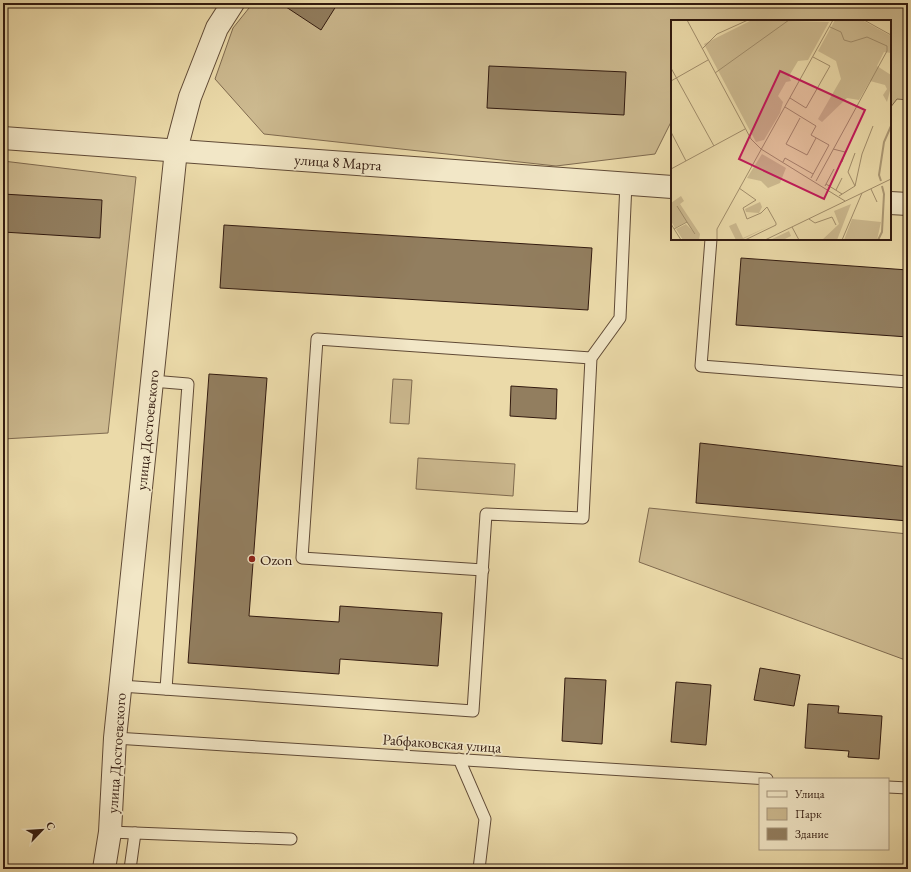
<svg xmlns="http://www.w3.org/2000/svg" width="911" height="872" font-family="'EB Garamond',serif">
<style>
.green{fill:#ccb98f;stroke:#7f6a4f}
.building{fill:#927e5f;stroke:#321a0f}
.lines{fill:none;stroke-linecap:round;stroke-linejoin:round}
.service-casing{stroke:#604a36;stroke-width:13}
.minor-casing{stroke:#604a36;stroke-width:24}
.service{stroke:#f2e7c7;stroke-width:11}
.minor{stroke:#f2e7c7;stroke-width:22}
.poi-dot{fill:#8f2418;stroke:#f2e7c7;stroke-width:1.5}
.labels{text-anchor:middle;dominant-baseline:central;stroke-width:3.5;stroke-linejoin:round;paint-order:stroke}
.street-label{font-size:15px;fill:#321a0f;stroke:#f2e7c7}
.poi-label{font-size:15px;fill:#321a0f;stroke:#f2e7c7;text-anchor:start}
.inset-river{fill:none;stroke:#ac9975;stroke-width:2}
.inset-road{fill:none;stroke:#a18d6b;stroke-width:1}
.view{fill:#c2185b;fill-opacity:0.15;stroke:#c2185b;stroke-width:2}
.inset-edge{fill:none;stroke:#321a0f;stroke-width:2}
</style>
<rect width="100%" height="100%" fill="#ebdaa9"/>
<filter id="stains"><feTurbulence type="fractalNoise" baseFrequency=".005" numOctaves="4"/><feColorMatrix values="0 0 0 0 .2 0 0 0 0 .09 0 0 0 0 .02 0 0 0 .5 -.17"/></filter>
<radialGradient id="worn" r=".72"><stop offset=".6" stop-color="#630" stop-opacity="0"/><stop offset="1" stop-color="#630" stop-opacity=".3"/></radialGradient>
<g class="green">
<polygon points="253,3 908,3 908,100 897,99 890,108 890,21 672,21 672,120 655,154 556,166 264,134 215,79 233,28"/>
<polygon points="3,161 136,177 108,433 3,439"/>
<polygon points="393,379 412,380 409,424 390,423"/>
<polygon points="418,458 515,464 513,496 416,489"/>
<polygon points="649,508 908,534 908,661 639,562"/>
</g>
<g class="building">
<polygon points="280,3 338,3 321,30"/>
<polygon points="489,66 626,72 624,115 487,108"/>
<polygon points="3,194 102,200 100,238 3,232"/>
<polygon points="224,225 592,248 588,310 220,288"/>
<polygon points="741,258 908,270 908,337 736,325"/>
<polygon points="209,374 267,378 249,616 339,622 340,606 442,613 438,666 340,659 339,674 188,663"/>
<polygon points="511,386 557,389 556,419 510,416"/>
<polygon points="700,443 908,467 908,521 696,503"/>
<polygon points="760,668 800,675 794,706 754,700"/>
<polygon points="565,678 606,680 602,744 562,741"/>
<polygon points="676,682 711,685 706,745 671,742"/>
<polygon points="808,704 839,706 838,713 882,716 879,759 848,757 849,751 805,748"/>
</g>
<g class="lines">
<defs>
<g id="service">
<polyline points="711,239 701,366 908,382"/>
<polyline points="152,381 188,384 166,689"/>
<polyline points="483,570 302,558 317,339 591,358"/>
<polyline points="121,686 473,711 486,514 583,518 591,358 620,318 626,183"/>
<polyline points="115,738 767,779"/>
<polyline points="459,759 485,819 479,869"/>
<polyline points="888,787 908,788"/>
<polyline points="110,832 291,839"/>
<polyline points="130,869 135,833"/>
</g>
<g id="minor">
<polyline points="3,138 672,187"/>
<polyline points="890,203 908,204"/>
<polyline points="104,869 110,832 115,738 176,150 190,97 217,28 233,3"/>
</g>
</defs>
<use href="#service" class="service-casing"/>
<use href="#minor" class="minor-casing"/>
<use href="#service" class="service"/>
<use href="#minor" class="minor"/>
</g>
<circle class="poi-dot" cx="252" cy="559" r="4"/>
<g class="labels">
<g class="street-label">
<text transform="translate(338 162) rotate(4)">улица 8 Марта</text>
<text transform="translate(147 430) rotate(-84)">улица Достоевского</text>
<text transform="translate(442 743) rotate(4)">Рабфаковская улица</text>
<text transform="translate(116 753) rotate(-86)">улица Достоевского</text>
</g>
<g class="poi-label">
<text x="260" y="559">Ozon</text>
</g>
</g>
<g transform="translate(671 20)">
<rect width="220" height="220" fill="#ebdaa9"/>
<path d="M81,0l77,2 -21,38 -10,1 -9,15 2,5 -5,1 -8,14 5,6 -3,11 -16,27 -8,2 -52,-98zM164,0h27l29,16v17l-7,-1 -7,14 14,9v12l-4,15 -4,-7 4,-6 -2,-4 -15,-4 -11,19 -12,-2 -25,24 -4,-3 23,-40 -5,-18 -18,-10zM91,134l24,14 -6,15 -12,5 -7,-7 -14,-3zM10,176l3,5 -4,3 20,30 -1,6h-16l-7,-11 10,-5 10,10 -10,-12 -11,6 -4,-7v-18zM89,182l2,5 -3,6 -13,-1 -1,-3zM180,184l-14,36h-15l17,-16 -5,-13zM181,199l29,3 -4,18h-33zM65,203l7,15 31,-14 -33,16h-5l-7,-14zM118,211l2,5 -8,4h-13z" fill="#ccb98f"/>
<path class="inset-river" d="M210,161l-2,-6 5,-33 7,-16M207,220l4,-8 2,-38 -2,-8"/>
<path class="inset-road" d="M16,0l64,119 10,10 84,52M193,0l27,15M31,29l15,-15 31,-14M0,48l43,78M44,53l74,-53M0,61l37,-21M119,78l16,10 24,-42 -17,-9M114,87l31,19 -5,9 18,10 -18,33M129,98l-14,26 21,11 9,-17M0,112l15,29M162,129l12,3 -3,10M112,142l2,-4 28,16M0,149l74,-40M145,161l71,-130v-5l-20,-9 -16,5 -7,-2 -3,-8 -11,-5M155,164l16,10M154,166l9,-17M184,166l-7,-14 7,-19M68,168l17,12 -13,8 4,11 14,-6 6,-6 9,16v2l-31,15M200,169l6,13M165,170l6,-12M168,176l16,-10 7,-32 11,-28M6,186l10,16M138,199l6,4 17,-6 4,8M0,204l10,16M121,207l7,13M3,209l13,-7 8,12M46,220v-11l116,-209M94,220l126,-61M171,220l20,-47"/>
<path class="view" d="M109,51l85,39 -41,89 -85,-40z"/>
<rect width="220" height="220" class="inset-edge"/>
</g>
<rect width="911" height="872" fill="none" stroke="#ebdaa9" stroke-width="16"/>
<rect x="4" y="4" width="903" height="864" fill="none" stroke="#321a0f" stroke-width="2"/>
<rect x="8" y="8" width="895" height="856" fill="none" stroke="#321a0f"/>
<rect x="759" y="778" width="130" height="72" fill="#f2e7c7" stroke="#a5957d"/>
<rect x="767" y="791" width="20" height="6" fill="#f2e7c7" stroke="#a5957d"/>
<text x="795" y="798" font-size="12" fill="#321a0f">Улица</text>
<rect x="767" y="808" width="20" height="12" fill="#ccb98f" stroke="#a5957d"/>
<text x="795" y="818" font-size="12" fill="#321a0f">Парк</text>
<rect x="767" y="828" width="20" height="12" fill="#927e5f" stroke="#a5957d"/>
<text x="795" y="838" font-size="12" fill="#321a0f">Здание</text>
<g transform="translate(42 830) rotate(65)" stroke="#f2e7c7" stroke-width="3" paint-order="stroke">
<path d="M0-3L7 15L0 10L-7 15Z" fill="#321a0f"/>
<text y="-6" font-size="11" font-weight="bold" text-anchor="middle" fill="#321a0f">С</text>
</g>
<rect width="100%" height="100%" filter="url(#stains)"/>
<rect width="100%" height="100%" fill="url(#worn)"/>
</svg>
